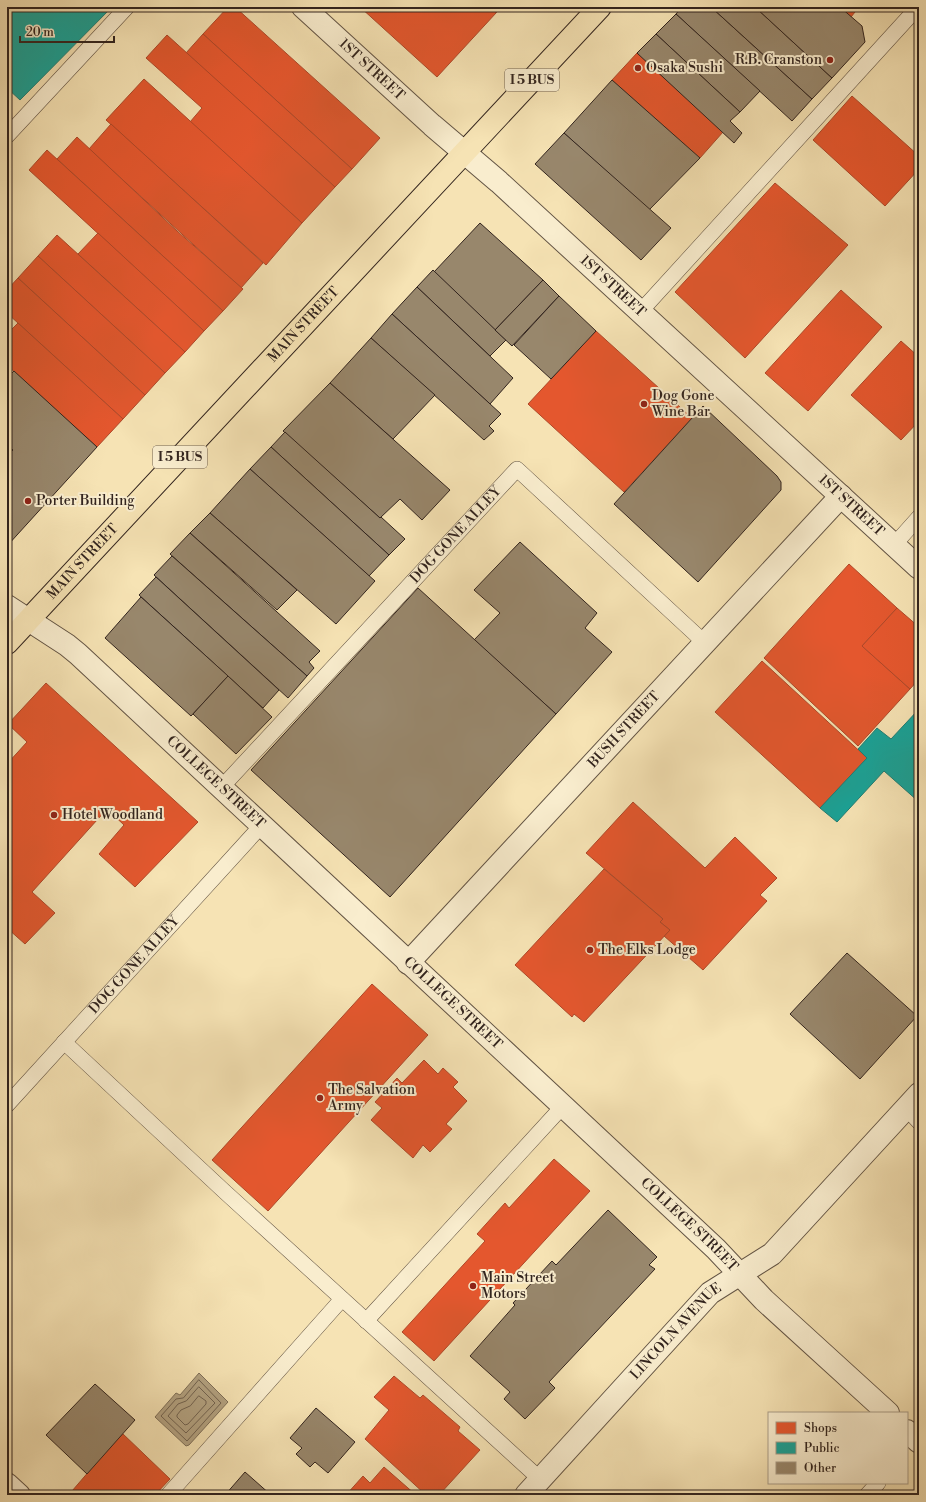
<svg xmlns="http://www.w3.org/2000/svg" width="926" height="1502" font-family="'Libre Bodoni',serif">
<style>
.water{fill:#b3a281;stroke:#7f7059}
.shops{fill:#e4572e;stroke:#af4829}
.public{fill:#17a398;stroke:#1f7d73}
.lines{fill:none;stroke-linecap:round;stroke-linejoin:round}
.shore{stroke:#726350;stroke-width:1}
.building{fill:#98876c;stroke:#32241e}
.service-casing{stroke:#635444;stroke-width:16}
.minor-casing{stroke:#635444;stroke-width:24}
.tertiary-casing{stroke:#635444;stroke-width:24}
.primary-casing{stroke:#32241e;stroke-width:24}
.service{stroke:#f9edce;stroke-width:15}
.minor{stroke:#f9edce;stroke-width:22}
.tertiary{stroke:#f9edce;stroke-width:22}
.primary{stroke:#f6e3b4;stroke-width:22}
.poi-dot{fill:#8f2418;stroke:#f9edce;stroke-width:1.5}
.labels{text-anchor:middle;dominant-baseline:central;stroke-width:4;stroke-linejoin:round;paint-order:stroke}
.shield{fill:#f9edce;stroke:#6e6053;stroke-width:1}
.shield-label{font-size:13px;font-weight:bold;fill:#32241e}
.poi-label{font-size:14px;fill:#32241e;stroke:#f9edce;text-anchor:start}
.street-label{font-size:14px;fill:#32241e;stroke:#f9edce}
</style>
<rect width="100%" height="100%" fill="#f6e3b4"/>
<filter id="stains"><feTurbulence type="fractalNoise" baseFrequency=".005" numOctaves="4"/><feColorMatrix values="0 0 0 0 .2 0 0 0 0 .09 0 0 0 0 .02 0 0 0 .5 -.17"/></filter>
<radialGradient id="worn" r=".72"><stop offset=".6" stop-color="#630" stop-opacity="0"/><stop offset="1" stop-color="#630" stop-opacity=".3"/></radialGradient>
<polygon class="water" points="199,1373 228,1402 189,1445 186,1446 155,1417 176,1393 180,1395"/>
<g class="shops">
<polygon points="228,7 235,7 380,138 352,169 203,34"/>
<polygon points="360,7 490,7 496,13 437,77"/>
<polygon points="490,7 501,7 496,13"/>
<polygon points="840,7 859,7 851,17"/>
<polygon points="203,34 352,169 335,187 186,53"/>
<polygon points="167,35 335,187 302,223 190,122 202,108 146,58"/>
<polygon points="637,53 723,132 700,158 612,80"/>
<polygon points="144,79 302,223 266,265 106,120"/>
<polygon points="852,96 919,156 919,169 885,206 813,140"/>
<polygon points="111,124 263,263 241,288 89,149"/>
<polygon points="77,137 177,231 243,289 223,311 57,159"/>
<polygon points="47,150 223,311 204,331 29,170"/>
<polygon points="775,183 848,245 745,358 675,292"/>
<polygon points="98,233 204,331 185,352 78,254"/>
<polygon points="57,235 185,352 165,373 38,256"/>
<polygon points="38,256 165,373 145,395 18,278"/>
<polygon points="18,278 145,395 123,419 7,313 7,290"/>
<polygon points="841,290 882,327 808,411 765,373"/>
<polygon points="18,323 123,419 97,447 7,365 7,334"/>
<polygon points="596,331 692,418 624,492 528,404"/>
<polygon points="901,341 919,357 919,421 901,440 851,395"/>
<polygon points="849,564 897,608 862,646 910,689 858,746 764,658"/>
<polygon points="897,608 919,627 919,679 910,689 862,646"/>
<polygon points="762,661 867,758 820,808 715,712"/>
<polygon points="46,683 198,822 135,887 99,854 124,825 107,809 32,892 55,913 25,944 7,928 7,764 27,742 8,724"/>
<polygon points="633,802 705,868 735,837 777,878 760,895 767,901 703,970 664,936 670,930 660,922 663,919 586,853"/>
<polygon points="604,869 663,919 660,922 670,930 584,1022 574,1014 572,1017 515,965"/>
<polygon points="372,984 428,1035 268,1211 212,1160"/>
<polygon points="424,1060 438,1074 443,1068 458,1082 453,1087 467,1101 446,1124 452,1129 430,1152 423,1145 413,1158 371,1120 382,1108 375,1102 397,1078 402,1083"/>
<polygon points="554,1159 590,1191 434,1361 402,1332 485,1241 477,1234 505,1203 509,1208"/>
<polygon points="394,1376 420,1398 423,1395 460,1427 458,1431 480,1450 439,1495 426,1495 365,1439 389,1410 374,1397"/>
<polygon points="122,1433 170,1479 155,1495 76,1495 72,1491"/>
<polygon points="384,1467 416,1495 346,1495 363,1476 370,1483"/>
</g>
<g class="public">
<polygon points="7,7 112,7 20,100 7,88"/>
<polygon points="919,709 919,802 884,771 837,822 820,808 867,758 858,749 877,728 891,739"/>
</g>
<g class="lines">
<g class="shore">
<polygon points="199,1380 221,1403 187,1441 161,1416 176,1399 183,1398"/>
<polygon points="199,1387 215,1403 186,1433 168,1416 178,1404 186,1401"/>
<polygon points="199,1396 206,1401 206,1404 188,1424 185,1425 177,1417 177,1415 181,1410 190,1406"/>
</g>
</g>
<g class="building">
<polygon points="682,7 711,7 812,99 792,121 676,14"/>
<polygon points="711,7 755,7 832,78 812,99"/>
<polygon points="755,7 840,7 862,26 865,42 832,78"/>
<polygon points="676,14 760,91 740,112 656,34"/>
<polygon points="656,34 740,112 730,121 742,133 734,143 637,53"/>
<polygon points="612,80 700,158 649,210 564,133"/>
<polygon points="564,133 671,228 641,260 535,164"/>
<polygon points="480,223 543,280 495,330 434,272"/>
<polygon points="433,270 506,340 490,356 417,287"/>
<polygon points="543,280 559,296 512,346 495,330"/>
<polygon points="417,287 513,378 490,404 392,314"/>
<polygon points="559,296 596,331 551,379 514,345"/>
<polygon points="392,314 501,414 489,426 494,431 484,440 371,338"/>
<polygon points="371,338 435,395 393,439 330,383"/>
<polygon points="14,371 97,447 7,546 7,456 13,450 7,444 7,378"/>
<polygon points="330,383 450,490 422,520 400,499 380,518 283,431"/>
<polygon points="703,406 777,476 781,482 781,490 698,582 614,504"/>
<polygon points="285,432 380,518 381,517 405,539 389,555 271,447"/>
<polygon points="271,447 389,555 369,576 250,469"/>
<polygon points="250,469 375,581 336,624 210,513"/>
<polygon points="210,513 297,590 277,610 190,533"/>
<polygon points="190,533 320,651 309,662 314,668 307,676 170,554"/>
<polygon points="520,542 597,613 585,628 612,652 556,714 474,640 500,613 474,590"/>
<polygon points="172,556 307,676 288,698 154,575"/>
<polygon points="156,577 279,690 263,708 139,595"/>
<polygon points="418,588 556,714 390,897 251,770"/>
<polygon points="141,597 228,676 191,716 105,638"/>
<polygon points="228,676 272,717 236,754 193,714"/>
<polygon points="847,953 917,1016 860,1079 790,1014"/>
<polygon points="608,1210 657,1257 649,1265 655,1269 549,1382 555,1388 525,1419 504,1399 510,1392 470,1356 515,1305 513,1303 552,1261 556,1265"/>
<polygon points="95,1384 135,1420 87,1474 46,1435"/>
<polygon points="316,1408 355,1442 328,1473 315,1462 310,1467 296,1454 302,1448 290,1438"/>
<polygon points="245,1472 271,1495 225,1495"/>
</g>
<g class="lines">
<defs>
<g id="service">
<polyline points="7,136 127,7"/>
<polyline points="640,312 918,7"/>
<polyline points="894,545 919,517"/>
<path id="s1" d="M221,788l296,-319 188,174"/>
<polyline points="64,1042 225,1192 540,1479"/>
<path id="s2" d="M7,1105l254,-279"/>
<polyline points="906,1108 919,1122"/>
<polyline points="366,1321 563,1106"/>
<polyline points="168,1495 342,1299"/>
<polyline points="867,1495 878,1483"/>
</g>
<g id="minor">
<path id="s3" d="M303,7l129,118 67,57 420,386"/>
<path id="s4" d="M408,963l433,-467"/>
<polyline points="7,1484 19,1495"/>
<path id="s5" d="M526,1495l184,-202 62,-39 147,-160"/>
</g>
<g id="tertiary">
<path id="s6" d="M7,606l60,39 11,9 485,452 153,143 48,51 124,113"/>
<polyline points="907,1431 919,1442"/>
</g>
<g id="primary">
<path id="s7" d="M7,643l593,-636"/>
</g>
</defs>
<use href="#service" class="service-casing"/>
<use href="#minor" class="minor-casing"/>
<use href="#tertiary" class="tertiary-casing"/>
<use href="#primary" class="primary-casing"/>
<use href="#service" class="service"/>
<use href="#minor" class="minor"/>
<use href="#tertiary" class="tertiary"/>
<use href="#primary" class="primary"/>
</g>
<g class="poi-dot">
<circle cx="830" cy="60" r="4"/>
<circle cx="638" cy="68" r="4"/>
<circle cx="644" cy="404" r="4"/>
<circle cx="28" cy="501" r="4"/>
<circle cx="54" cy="815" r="4"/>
<circle cx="590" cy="950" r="4"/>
<circle cx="320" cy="1098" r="4"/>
<circle cx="473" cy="1286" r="4"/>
</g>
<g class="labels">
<g class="shield">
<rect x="505" y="69" width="54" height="22" rx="3"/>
<rect x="153" y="446" width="54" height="22" rx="3"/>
</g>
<g class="shield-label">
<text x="532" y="80">I 5 BUS</text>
<text x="180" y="457">I 5 BUS</text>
</g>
<g class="poi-label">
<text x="822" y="60" text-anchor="end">R.B. Cranston</text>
<text x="646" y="68">Osaka Sushi</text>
<text x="652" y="396">Dog Gone<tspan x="652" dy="16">Wine Bar</tspan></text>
<text x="36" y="501">Porter Building</text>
<text x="62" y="815">Hotel Woodland</text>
<text x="598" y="950">The Elks Lodge</text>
<text x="328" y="1090">The Salvation<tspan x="328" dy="16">Army</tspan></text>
<text x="481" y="1278">Main Street<tspan x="481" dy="16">Motors</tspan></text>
</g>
<g class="street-label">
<text stroke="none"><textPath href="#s3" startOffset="93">1ST STREET</textPath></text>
<text stroke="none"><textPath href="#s3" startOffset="417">1ST STREET</textPath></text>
<text stroke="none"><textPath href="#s7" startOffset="435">MAIN STREET</textPath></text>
<text stroke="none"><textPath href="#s3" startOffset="741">1ST STREET</textPath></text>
<text stroke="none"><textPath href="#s1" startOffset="345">DOG GONE ALLEY</textPath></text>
<text stroke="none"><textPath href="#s7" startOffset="111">MAIN STREET</textPath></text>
<text stroke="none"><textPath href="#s4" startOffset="318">BUSH STREET</textPath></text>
<text stroke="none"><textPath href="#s6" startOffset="274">COLLEGE STREET</textPath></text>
<text stroke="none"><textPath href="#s2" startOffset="189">DOG GONE ALLEY</textPath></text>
<text stroke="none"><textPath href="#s6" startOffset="598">COLLEGE STREET</textPath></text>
<text stroke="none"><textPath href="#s6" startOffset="922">COLLEGE STREET</textPath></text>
<text stroke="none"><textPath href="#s5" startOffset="222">LINCOLN AVENUE</textPath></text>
</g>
</g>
<rect width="926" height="1502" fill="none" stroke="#f6e3b4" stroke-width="24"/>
<rect x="8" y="8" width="910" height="1486" fill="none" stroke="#32241e" stroke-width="2"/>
<rect x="12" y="12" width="902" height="1478" fill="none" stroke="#32241e"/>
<rect x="768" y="1412" width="140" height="72" fill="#f9edce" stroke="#a99d88"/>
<rect x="776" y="1422" width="20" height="12" fill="#e4572e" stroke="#a99d88"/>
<text x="804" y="1432" font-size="12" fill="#32241e">Shops</text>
<rect x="776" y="1442" width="20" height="12" fill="#17a398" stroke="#a99d88"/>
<text x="804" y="1452" font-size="12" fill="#32241e">Public</text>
<rect x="776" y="1462" width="20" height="12" fill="#98876c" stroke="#a99d88"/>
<text x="804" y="1472" font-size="12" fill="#32241e">Other</text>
<path d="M20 36v6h94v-6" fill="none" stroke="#32241e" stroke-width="2"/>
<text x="26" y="36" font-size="12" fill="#32241e" stroke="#f9edce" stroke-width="3" paint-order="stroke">20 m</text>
<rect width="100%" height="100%" filter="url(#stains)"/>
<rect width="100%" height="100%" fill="url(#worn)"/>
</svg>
